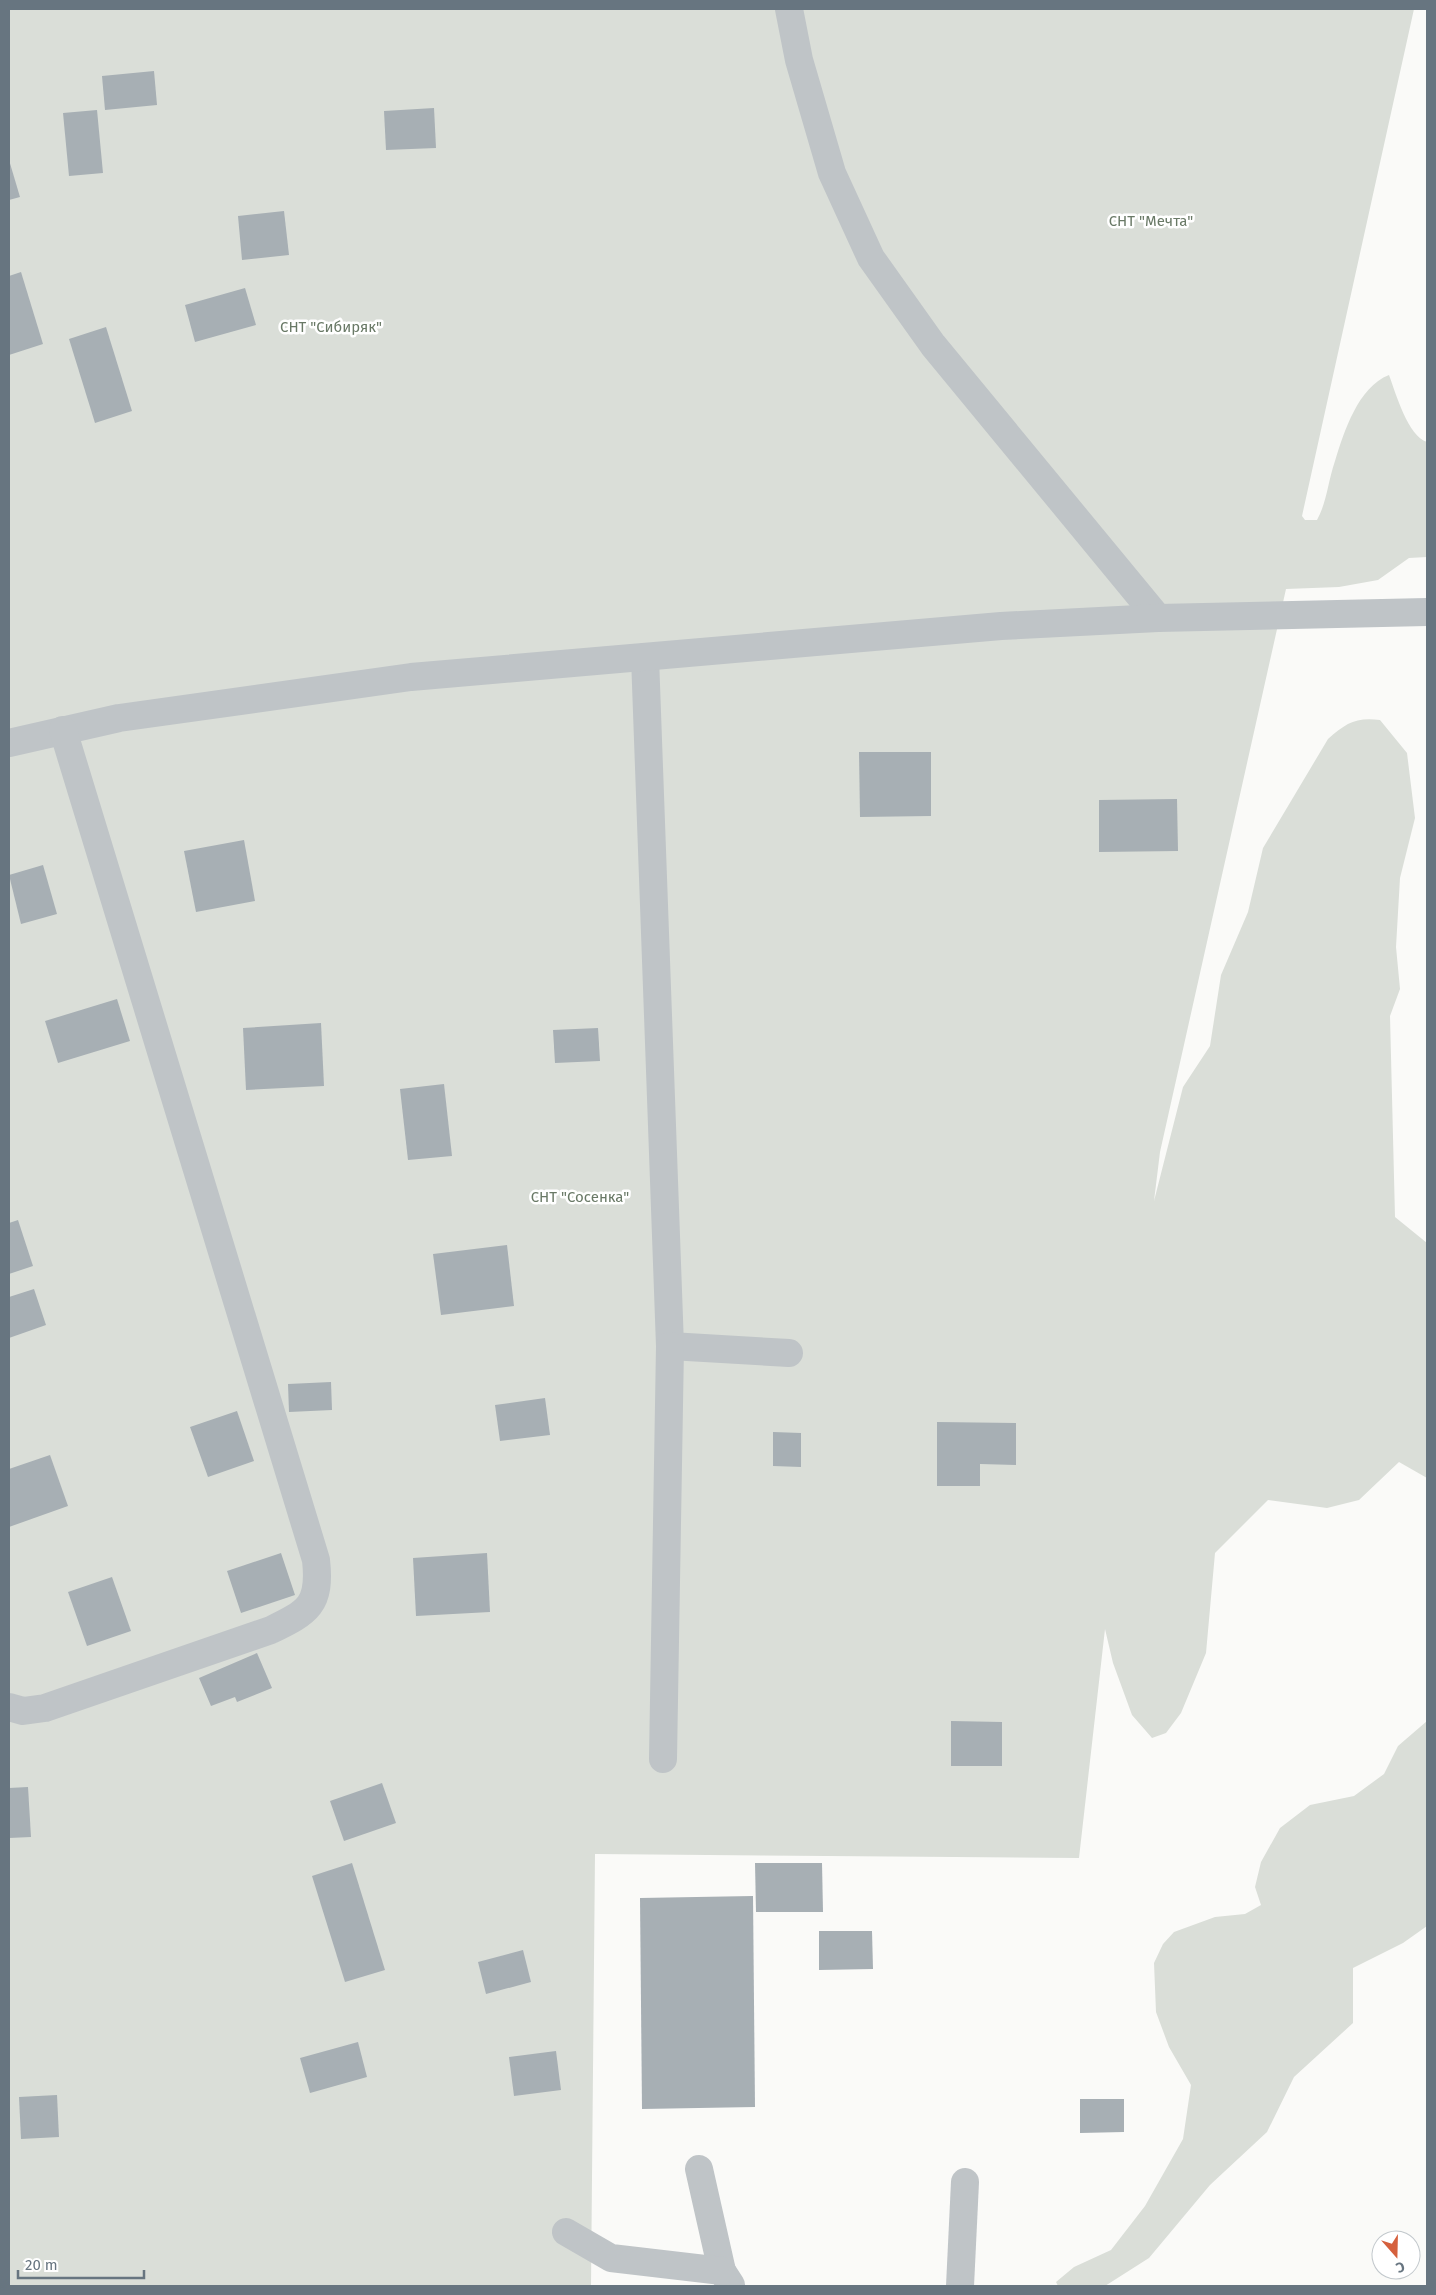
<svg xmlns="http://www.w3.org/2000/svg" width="1436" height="2295" font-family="'Fira Sans',sans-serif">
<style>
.green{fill:#daded8}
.building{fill:#a7afb4}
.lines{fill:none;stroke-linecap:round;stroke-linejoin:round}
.minor{stroke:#bfc4c7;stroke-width:28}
.labels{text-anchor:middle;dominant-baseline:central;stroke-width:5;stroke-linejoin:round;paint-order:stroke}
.park-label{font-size:15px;fill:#697966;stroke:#fff}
</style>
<rect width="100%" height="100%" fill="#fafaf8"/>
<g class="green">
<path d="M9,9h1405l-112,507 3,4h12c10,-18 11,-39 18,-59 9,-29 23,-74 54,-86 7,19 19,61 38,67v115l-18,1 -31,22 -39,7 -53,2 -126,563 -6,49 29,-114 27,-41 11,-71 27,-63 15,-64 65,-109c18,-16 28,-22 52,-19l27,33 8,65 -15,60 -4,69 4,42 -10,27 5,201 32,26v235l-28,-16 -40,38 -32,8 -59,-8 -53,53 -9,100 -25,60 -15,20 -14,5 -20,-23 -19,-52 -8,-34 -26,229 -484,-4 -4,432h-582z"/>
<polygon points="1427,1721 1427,1926 1403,1943 1353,1968 1353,2023 1294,2077 1267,2132 1210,2185 1149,2258 1105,2286 1058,2286 1056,2282 1074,2267 1111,2250 1145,2206 1183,2139 1191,2085 1169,2047 1156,2012 1154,1963 1163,1944 1174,1932 1215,1917 1245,1914 1261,1905 1255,1887 1261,1862 1280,1828 1310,1805 1354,1796 1384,1774 1398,1746"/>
</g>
<g class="building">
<polygon points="154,71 157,105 105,110 102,76"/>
<polygon points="434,108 436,148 386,150 384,111"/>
<polygon points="97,110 103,173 69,176 63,113"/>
<polygon points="9,160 20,197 9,200"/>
<polygon points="284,211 289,255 242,260 238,216"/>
<polygon points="21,272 43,344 9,355 9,276"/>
<polygon points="245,288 256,325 195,342 185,305"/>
<polygon points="106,327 132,411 95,423 69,339"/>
<polygon points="859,752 931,752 931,816 860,817"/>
<polygon points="1177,799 1178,851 1099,852 1099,800"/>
<polygon points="244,840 255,901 196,912 184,851"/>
<polygon points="43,865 57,914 21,924 9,875"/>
<polygon points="117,999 130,1041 58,1063 45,1021"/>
<polygon points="321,1023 324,1086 246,1090 243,1028"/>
<polygon points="598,1028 600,1061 555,1063 553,1030"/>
<polygon points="444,1084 452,1156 408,1160 400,1089"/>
<polygon points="18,1220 33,1266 9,1274 9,1223"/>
<polygon points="507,1245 514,1306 441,1315 433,1254"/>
<polygon points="34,1289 46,1325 9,1338 9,1297"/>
<polygon points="331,1382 332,1410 289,1412 288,1384"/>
<polygon points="545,1398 550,1435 500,1441 495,1405"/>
<polygon points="237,1411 254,1461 208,1477 190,1427"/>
<polygon points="937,1422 1016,1423 1016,1465 980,1464 980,1486 937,1486"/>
<polygon points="773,1432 801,1433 801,1467 773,1466"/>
<polygon points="50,1455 68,1506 9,1527 9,1469"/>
<polygon points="281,1553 295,1595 241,1613 227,1571"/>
<polygon points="487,1553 490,1612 416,1616 413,1558"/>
<polygon points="112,1577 131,1631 87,1646 68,1592"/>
<polygon points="257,1653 272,1688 237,1702 235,1697 211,1706 199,1678"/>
<polygon points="951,1721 1002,1722 1002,1766 951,1766"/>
<polygon points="382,1783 396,1823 344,1841 330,1801"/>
<polygon points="28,1787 31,1837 9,1838 9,1788"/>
<polygon points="352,1863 385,1970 345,1982 312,1876"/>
<polygon points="755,1863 822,1863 823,1912 756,1912"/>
<polygon points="753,1896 755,2107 642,2109 640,1898"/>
<polygon points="819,1931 872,1931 873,1969 819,1970"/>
<polygon points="523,1950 531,1982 486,1994 478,1962"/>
<polygon points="358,2042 367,2077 310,2093 300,2058"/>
<polygon points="556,2051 561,2090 514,2096 509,2057"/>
<polygon points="57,2095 59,2137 21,2139 19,2097"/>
<polygon points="1080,2099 1124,2099 1124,2132 1080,2133"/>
</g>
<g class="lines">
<g class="minor">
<polyline points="789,9 799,60 832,173 871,258 933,345 1158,618"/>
<polyline points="645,657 670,1346 789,1353"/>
<polyline points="9,743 119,718 411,677 1001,626 1158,618 1427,612"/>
<path d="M9,1707l14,4 22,-3 226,-78c37,-18 50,-25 45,-70l-253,-830"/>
<polyline points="663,1759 670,1346"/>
<polyline points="699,2169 722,2271 731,2285"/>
<polyline points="566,2232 611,2258 722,2271"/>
<polyline points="960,2286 965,2182"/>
</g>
</g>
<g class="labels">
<g class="park-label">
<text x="1151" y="221">СНТ "Мечта"</text>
<text x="331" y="327">СНТ "Сибиряк"</text>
<text x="580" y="1197">СНТ "Сосенка"</text>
</g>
</g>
<rect width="1436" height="2295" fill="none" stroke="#677580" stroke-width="20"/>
<g transform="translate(1396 2255) rotate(160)"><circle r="24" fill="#ffffff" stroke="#c2c8cc"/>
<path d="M0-4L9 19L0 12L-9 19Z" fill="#d5603d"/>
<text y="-8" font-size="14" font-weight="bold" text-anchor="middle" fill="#677580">С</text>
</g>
<path d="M18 2270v8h126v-8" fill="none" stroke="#677580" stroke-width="2.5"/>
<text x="25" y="2270" font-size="15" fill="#677580" stroke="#ffffff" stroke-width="4" paint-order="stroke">20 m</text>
</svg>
